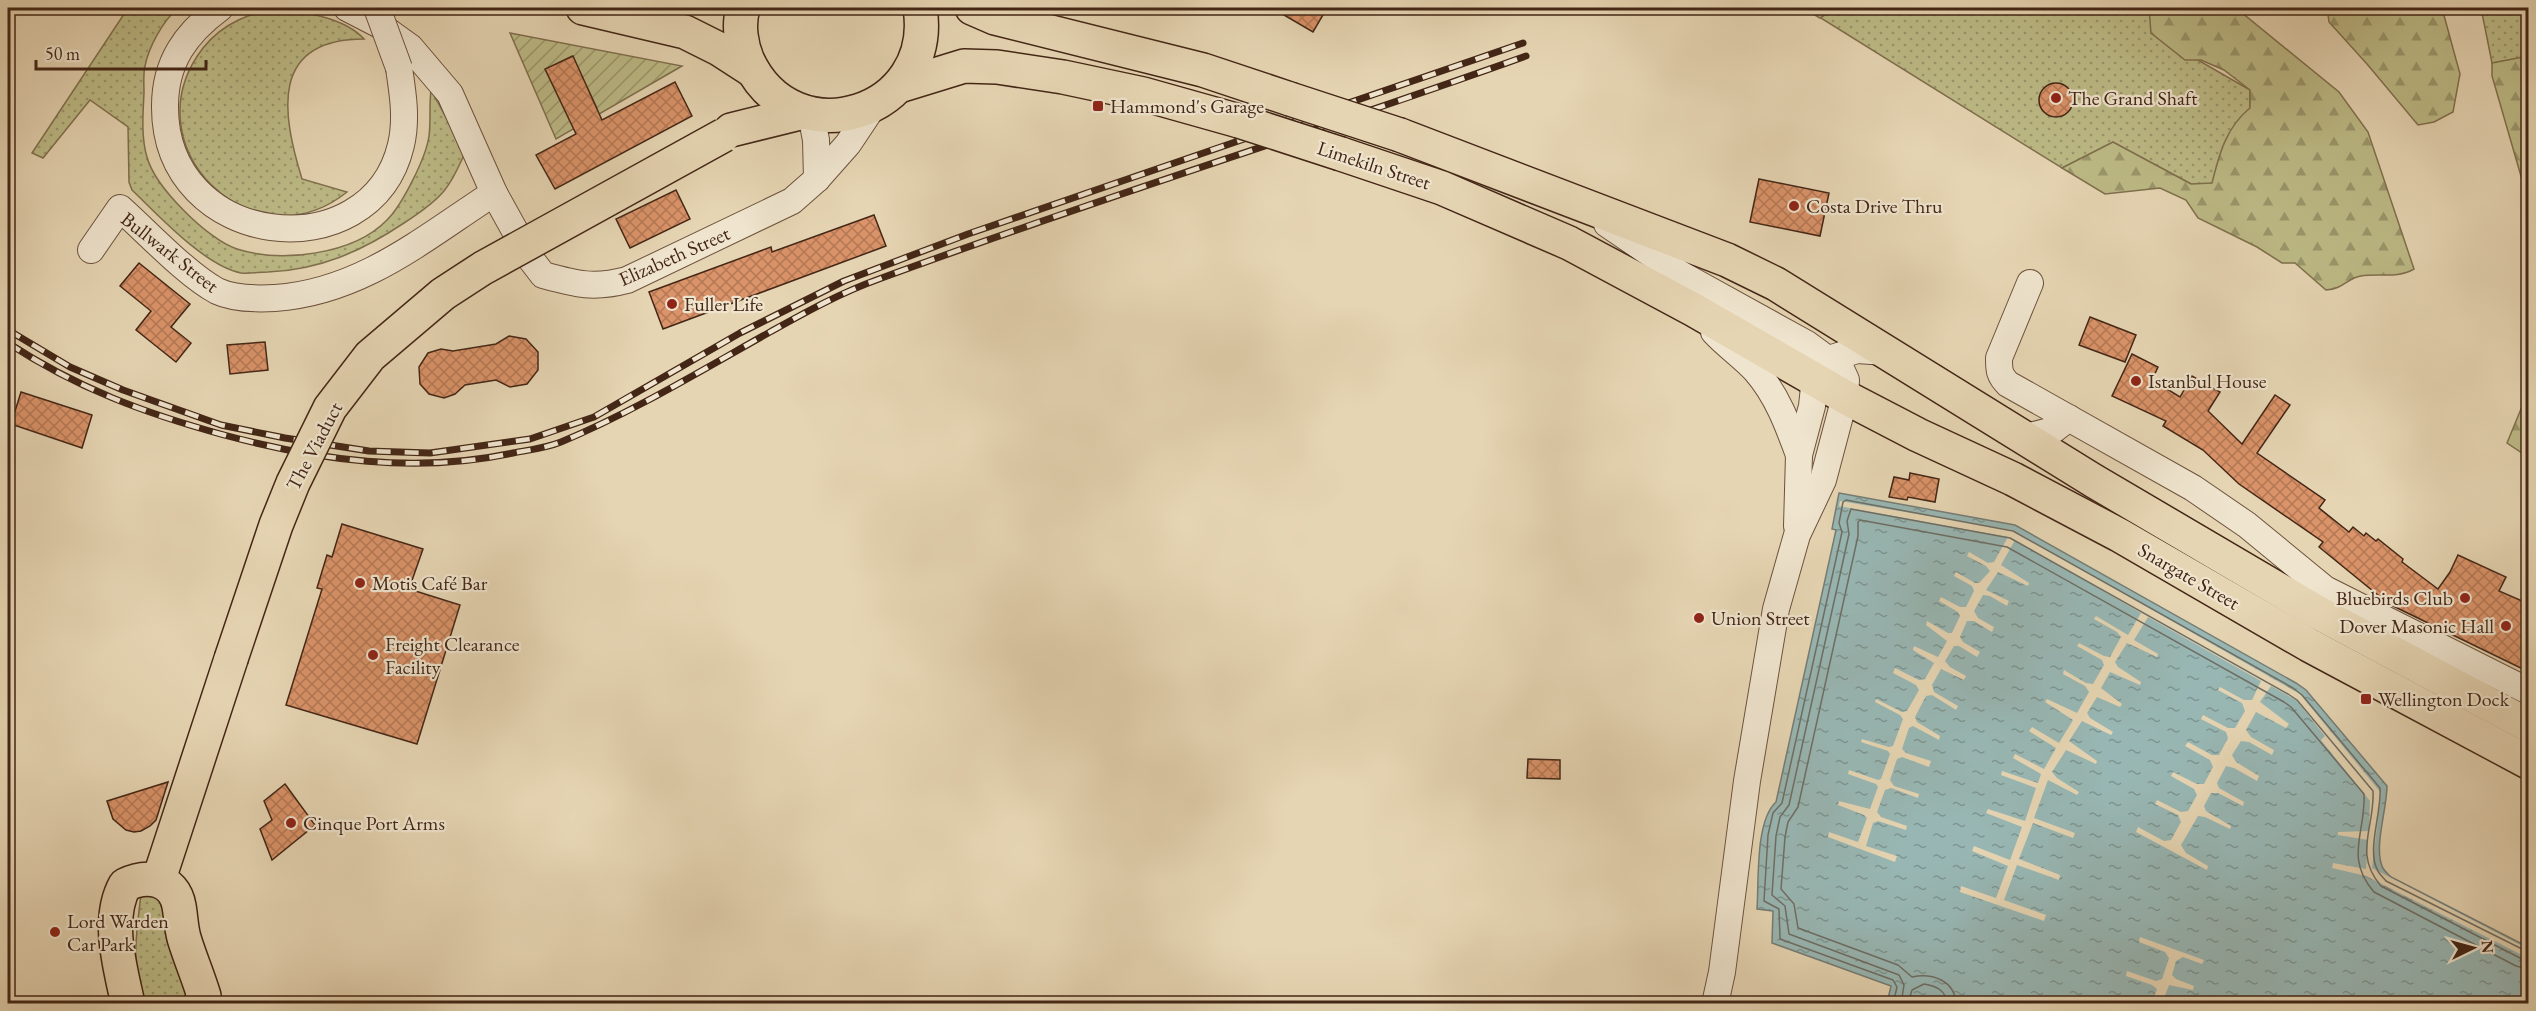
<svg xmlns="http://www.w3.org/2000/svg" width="2536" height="1011" font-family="'EB Garamond',serif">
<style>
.grass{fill:url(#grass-dots);stroke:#80704e;stroke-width:1.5}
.forest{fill:url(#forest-firs);stroke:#80704e;stroke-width:1.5}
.garden{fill:url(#garden-furrows);stroke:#80704e;stroke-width:1.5;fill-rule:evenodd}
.water{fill:url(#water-ripples);stroke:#767d75;stroke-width:1.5}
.pier{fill:#e6d5b3}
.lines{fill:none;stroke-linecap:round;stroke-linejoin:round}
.shore{stroke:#6e6e65;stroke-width:1.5}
.building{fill:url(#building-cross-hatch);stroke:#432616;stroke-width:1.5}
.street-casing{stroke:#6c523d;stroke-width:28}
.highway-casing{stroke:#432616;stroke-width:36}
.street{stroke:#efe4ce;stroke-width:26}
.highway{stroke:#e6d5b3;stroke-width:33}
.rail-casing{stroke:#432616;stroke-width:7}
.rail{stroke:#efe4ce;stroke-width:4.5;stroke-dasharray:14;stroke-linecap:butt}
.street-bridge-casing{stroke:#6c523d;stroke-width:28;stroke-linecap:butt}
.highway-bridge-casing{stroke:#432616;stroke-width:36;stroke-linecap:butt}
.street-bridge{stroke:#efe4ce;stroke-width:26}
.highway-bridge{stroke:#e6d5b3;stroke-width:33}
.poi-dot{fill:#8f2418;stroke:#efe4ce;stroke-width:2}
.labels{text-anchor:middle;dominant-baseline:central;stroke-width:4.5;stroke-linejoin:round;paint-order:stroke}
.poi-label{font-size:20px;fill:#432616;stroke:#efe4ce;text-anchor:start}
.street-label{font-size:20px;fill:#432616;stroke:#efe4ce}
</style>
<defs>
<pattern id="grass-dots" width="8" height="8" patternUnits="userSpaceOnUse" patternTransform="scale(1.5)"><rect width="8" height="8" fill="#bdbb87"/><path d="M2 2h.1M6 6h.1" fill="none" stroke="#9b986d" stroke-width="1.8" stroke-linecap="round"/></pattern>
<pattern id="forest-firs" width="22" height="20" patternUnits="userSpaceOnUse" patternTransform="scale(1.5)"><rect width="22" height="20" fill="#bdbb87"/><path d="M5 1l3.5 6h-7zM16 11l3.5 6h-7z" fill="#9b986d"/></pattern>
<pattern id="garden-furrows" width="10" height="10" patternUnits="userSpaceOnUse" patternTransform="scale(1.5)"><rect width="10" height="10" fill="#bdbb87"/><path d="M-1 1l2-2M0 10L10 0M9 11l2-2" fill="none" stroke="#9b986d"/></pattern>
<pattern id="water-ripples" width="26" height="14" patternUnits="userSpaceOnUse" patternTransform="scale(1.5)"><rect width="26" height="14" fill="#98b7b4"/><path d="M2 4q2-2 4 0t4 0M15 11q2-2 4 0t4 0" fill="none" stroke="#7e9591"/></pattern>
<pattern id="building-cross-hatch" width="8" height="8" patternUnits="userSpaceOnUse" patternTransform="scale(1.5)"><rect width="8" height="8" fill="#db9369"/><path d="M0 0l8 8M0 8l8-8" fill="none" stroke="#b37855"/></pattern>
</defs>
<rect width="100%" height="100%" fill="#e6d5b3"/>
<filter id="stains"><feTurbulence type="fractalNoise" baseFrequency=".00333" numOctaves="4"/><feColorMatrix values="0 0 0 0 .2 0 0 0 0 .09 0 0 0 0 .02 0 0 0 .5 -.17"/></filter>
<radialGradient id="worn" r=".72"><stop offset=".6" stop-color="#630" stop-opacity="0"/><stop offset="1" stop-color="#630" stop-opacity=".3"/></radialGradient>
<g class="grass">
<path d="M128,8h50c-15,13 -29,38 -33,58 -2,8 -1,19 -1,27 -1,20 -3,45 3,64 8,30 60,82 90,92 44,14 116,6 150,-29 15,-15 39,-62 42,-84 2,-15 0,-31 2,-46l22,40 11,25c-6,13 -11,25 -20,36 -11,13 -26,23 -40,32 -42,28 -84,47 -136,49 -8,0 -19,2 -27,1 -36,-7 -83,-58 -109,-83l-3,-8 -1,-55 -38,-27 -47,58 -11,-5z"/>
<polygon points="1828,8 2151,8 2151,33 2250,90 2250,108 2212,184 2191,184 2113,142 2062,168 1816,15"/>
<polygon points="2481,8 2528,8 2528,57 2492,63"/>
<path d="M282,10c26,2 64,9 82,29 -95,0 -82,75 -62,140l45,13c-95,76 -219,-47 -144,-144 19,-24 49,-38 79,-38z"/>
<path d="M142,885l14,2 13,46 20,56 -5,14h-40c-15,-37 -6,-78 -2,-118z"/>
</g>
<g class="forest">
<polygon points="1803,8 1836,8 1820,18"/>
<path d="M2149,8h87l103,84 29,40 46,137c-17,10 -34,4 -53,7 -14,2 -17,13 -35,14l-31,-27h-13l-25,-16 -59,-29 -12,-18 -26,-12 -55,6 -43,-26 51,-26 78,42 21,-1c7,-28 14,-56 38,-75v-18l-26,-20 -23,-10h-16l-34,-27z"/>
<polygon points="2327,8 2442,8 2460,74 2453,112 2434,122 2418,125 2367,64 2329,22"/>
<polygon points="2528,56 2528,211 2523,183 2492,76 2492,63"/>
<polygon points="2528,392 2528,457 2507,443"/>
</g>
<path class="garden" d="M510,33l172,33 -126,73zM572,56l25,52 -27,12 -24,-51z"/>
<path class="water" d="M1839,493l176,32 281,158 10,7 81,96c0,23 -13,60 -5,80 1,4 6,8 9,11l137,70v56l-587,1 -18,-7 -2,6h-34l4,-17 -119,-43 1,-32 -16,-2c2,-28 -2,-88 19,-107l60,-272 -4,-1z"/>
<g class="pier">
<polygon points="1840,501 2012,530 2300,694 2381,793 2372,868 2528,949 2528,958 2366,876 2332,868 2333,863 2366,869 2368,840 2338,835 2338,832 2369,831 2370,801 2321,740 2325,736 2296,700 2271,686 2260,702 2289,724 2286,728 2256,712 2246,730 2251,737 2274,750 2272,755 2249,742 2241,741 2232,755 2236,762 2259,776 2257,781 2234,768 2226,766 2217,783 2219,788 2244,802 2243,806 2218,793 2211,793 2204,806 2206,811 2231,826 2230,829 2205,817 2198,816 2181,845 2186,853 2208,866 2207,870 2136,832 2138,827 2164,841 2171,840 2181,822 2178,815 2155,804 2157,800 2181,812 2188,811 2197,795 2194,789 2171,776 2173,772 2197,784 2204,784 2213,767 2210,760 2185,746 2188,742 2212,755 2219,755 2228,738 2226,732 2201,719 2203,715 2228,728 2235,728 2245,711 2242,703 2218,690 2220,687 2244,700 2252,700 2261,681 2148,617 2134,640 2158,654 2157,657 2127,643 2115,662 2118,667 2141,682 2140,685 2110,672 2101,688 2122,704 2120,707 2097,697 2087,713 2090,718 2113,732 2111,735 2082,721 2069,741 2097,761 2096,764 2066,750 2052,772 2057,778 2079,792 2077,795 2048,780 2034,818 2075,833 2073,838 2033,823 2019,859 2060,875 2059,880 2017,865 2004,900 2046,915 2044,921 1960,892 1961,886 1996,898 2008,866 1972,851 1974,846 2010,860 2022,827 1986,813 1988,809 2025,821 2036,788 2001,775 2002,771 2038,783 2041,774 2013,758 2015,754 2044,769 2056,748 2029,731 2032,727 2059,743 2073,720 2045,702 2047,699 2077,713 2089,692 2085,686 2063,674 2064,670 2086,683 2093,684 2104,665 2102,660 2077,646 2079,643 2104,656 2110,657 2121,637 2117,632 2094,619 2096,616 2128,635 2141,613 2015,540 2001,565 2029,583 2028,586 1998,572 1986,590 2009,601 2007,606 1990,596 1983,595 1974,611 1978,618 1994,627 1992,632 1974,621 1967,621 1960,637 1963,642 1980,652 1977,657 1959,646 1954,646 1945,661 1950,667 1966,676 1964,680 1941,669 1932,685 1934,692 1958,706 1956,710 1932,695 1926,696 1915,717 1917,722 1940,736 1939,740 1913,726 1909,728 1902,749 1906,753 1931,761 1929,767 1902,757 1897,759 1890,780 1894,786 1919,794 1918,798 1891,788 1885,790 1877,812 1881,817 1907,826 1906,830 1878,821 1873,823 1866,846 1897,856 1895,862 1828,837 1829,832 1858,842 1867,818 1864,815 1838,805 1839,801 1870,809 1878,787 1876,784 1848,774 1849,770 1878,780 1881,779 1890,754 1888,751 1861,742 1862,739 1889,747 1893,746 1903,719 1900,715 1875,702 1876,699 1902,712 1907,711 1919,690 1916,685 1893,673 1895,668 1919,680 1925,679 1934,663 1913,650 1914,646 1938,657 1947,641 1926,625 1927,621 1948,633 1952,633 1960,616 1958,612 1939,601 1941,597 1960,607 1966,607 1974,591 1972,586 1954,576 1956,572 1975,583 1979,583 1990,571 1986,566 1967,556 1969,552 1988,563 1994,562 2008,537 1839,506"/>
<polygon points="2140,937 2204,960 2202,964 2183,957 2176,961 2172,975 2176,979 2194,986 2193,990 2169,985 2162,1003 2152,1003 2157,989 2152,985 2126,976 2127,971 2156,981 2162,979 2169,958 2165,952 2139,942"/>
</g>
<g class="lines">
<g class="shore">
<path d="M1893,1004l4,-17 -4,-7 -113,-41 -1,-30 -15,-8 4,-66 5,-22 9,-10 60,-271 -3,-9 4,-21 3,-2 167,31 280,157 9,7 78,93c2,23 -13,61 -3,81 1,4 6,8 9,12l142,71"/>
<path d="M1901,1004l3,-19 -5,-10 -110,-41 -4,-28 -13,-11 4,-59 4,-19 9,-12 60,-271 -2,-13 4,-12 159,29 278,156 9,6 76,91c2,36 -20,63 8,95l139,72 8,2"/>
<path d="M1908,1004l4,-14 12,-6c12,2 22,6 23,20"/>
<path d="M1956,1004c-1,-24 -24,-31 -44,-27l-14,-12 -100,-37 -4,-24 -13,-15 4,-52 3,-15 10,-15 60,-271v-14l2,-2 147,27 277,155 7,5 73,87c2,39 -20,63 10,98l142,74 12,3"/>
</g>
</g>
<g class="building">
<polygon points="1272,8 1327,8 1313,32"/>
<polygon points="573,56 602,120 675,82 692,116 555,189 536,155 576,134 545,69"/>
<circle cx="2056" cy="100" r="17"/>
<polygon points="1759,179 1829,193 1820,236 1750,222"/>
<polygon points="676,190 690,219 630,248 616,219"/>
<polygon points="874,215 886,246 663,329 649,292 771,247 772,252"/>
<polygon points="139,263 190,304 171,327 191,343 176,362 136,330 151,311 120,286"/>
<polygon points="2090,317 2136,335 2125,362 2079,345"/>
<polygon points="509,336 526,339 538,352 538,370 527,384 510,387 496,380 465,385 455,394 444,398 429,394 420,384 419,367 428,353 441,349 453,351 496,344"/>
<polygon points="265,342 268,370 230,374 227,345"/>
<polygon points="2132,354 2158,367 2152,380 2180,397 2192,376 2220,392 2208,411 2242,444 2275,395 2290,405 2257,453 2325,500 2319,508 2349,532 2353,527 2364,536 2366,533 2376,541 2378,539 2403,559 2402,562 2438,589 2450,572 2458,555 2506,577 2499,591 2529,604 2529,672 2389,604 2319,547 2323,542 2239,484 2203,450 2163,426 2166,421 2112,396"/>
<polygon points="21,392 92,415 82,448 11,424"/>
<polygon points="1910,473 1939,479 1935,502 1908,497 1907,500 1889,497 1894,477 1909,480"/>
<polygon points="342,524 423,549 409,589 460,605 417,744 286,705 322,589 317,588 327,555 332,557"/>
<polygon points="1528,759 1560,760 1560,779 1527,778"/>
<polygon points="168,782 156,820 150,826 141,831 134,832 126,830 113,819 107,801"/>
<polygon points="285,784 315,825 272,860 260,829 272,820 264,801"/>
</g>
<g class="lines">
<defs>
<g id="street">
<path d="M220,8c-34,25 -55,54 -55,98 -1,144 206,166 236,39 6,-25 2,-51 -2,-77"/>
<path d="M347,8l31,16 32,23 40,47 44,99 36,65 13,17c33,9 50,14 84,5l165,-79 25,-22 31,-35 26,-39"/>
<polyline points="811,114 816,140 817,179"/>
<polyline points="1607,224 1682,275 1807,344 1841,369 1846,380 1845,397 1823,480 1797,535 1776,609 1747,781 1722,972 1715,1004"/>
<path d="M91,250l29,-42c26,23 67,67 97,83 17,8 40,8 58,7 87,-6 149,-60 219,-105"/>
<path d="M2030,283l-31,75c0,12 0,17 9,26l185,104 54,37 78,64 203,102"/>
<path d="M1714,332c13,14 29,25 42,39 21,24 32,54 43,84"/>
<polyline points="2023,438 2053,430 2069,418"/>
<polyline points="1797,526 1799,455 1812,406 1815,378 1829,359 1857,350 1886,352"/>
</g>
<g id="highway">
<polyline points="583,8 685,32 719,49 753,71"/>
<path d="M743,8c-5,17 -2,37 5,53 46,98 189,53 172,-53"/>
<polyline points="972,8 995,18 1203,70 1290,99"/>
<polyline points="899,86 964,66 997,67 1063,77 1143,94 1239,121"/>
<polyline points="731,130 804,112"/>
<polyline points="1400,135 1727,260 1776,284 2094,481 2315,611 2528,725"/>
<polyline points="1341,154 1442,188 1569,243 1694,310 1845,397 1918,435 2013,479 2119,535 2309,645 2528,762"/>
<polyline points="159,879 231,659"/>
<path d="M128,1004c-8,-37 -22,-85 -3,-119 22,-11 49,-7 54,21 2,11 2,21 5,32 6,20 14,38 20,58l-4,8"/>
</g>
</defs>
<use href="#street" class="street-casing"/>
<use href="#highway" class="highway-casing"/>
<use href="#street" class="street"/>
<use href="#highway" class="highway"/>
<defs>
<g id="rail">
<polyline points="8,330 70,367 123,390 221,425 285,438 369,451 430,453 530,439 594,417 740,333 844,281 968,234 1523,43"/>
<path d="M8,343c69,45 136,70 216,92 94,25 192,39 289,18 16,-3 33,-5 48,-11 72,-30 141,-72 209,-110 36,-20 70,-39 109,-53 214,-79 433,-146 647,-223"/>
</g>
</defs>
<use href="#rail" class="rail-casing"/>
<use href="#rail" class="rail"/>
<defs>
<polyline id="street-bridge" points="377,8 399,68"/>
<g id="highway-bridge">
<polyline points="1290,99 1400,135"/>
<polyline points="1239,121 1341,154"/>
<polyline points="231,659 276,525 293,483 330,408 370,356 443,294 483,268 724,135"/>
</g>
</defs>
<use href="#street-bridge" class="street-bridge-casing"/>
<use href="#highway-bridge" class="highway-bridge-casing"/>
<use href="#street-bridge" class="street-bridge"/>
<use href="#highway-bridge" class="highway-bridge"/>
</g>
<g class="poi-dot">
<circle cx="2056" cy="98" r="6"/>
<rect x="1092" y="100" width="12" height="12" rx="3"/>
<circle cx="1794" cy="206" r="6"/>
<circle cx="672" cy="304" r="6"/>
<circle cx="2136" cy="381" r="6"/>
<circle cx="360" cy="583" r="6"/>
<circle cx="2465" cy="598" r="6"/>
<circle cx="1699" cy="618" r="6"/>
<circle cx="2506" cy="626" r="6"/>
<circle cx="373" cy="655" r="6"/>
<rect x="2360" y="693" width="12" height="12" rx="3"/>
<circle cx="291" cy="823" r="6"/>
<circle cx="55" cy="932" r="6"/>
</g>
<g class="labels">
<g class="poi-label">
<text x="2068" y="98">The Grand Shaft</text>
<text x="1110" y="106">Hammond's Garage</text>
<text x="1806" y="206">Costa Drive Thru</text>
<text x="684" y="304">Fuller Life</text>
<text x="2148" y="381">Istanbul House</text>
<text x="372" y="583">Motis Café Bar</text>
<text x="2453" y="598" text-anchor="end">Bluebirds Club</text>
<text x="1711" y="618">Union Street</text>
<text x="2494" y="626" text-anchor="end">Dover Masonic Hall</text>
<text x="385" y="644">Freight Clearance<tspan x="385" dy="23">Facility</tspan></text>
<text x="2378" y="699">Wellington Dock</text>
<text x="303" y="823">Cinque Port Arms</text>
<text x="67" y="921">Lord Warden<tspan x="67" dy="23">Car Park</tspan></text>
</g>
<g class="street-label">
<text transform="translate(1374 165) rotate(18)">Limekiln Street</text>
<text transform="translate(170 252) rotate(38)">Bullwark Street</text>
<text transform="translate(674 256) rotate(-24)">Elizabeth Street</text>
<text transform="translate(314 446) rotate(-62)">The Viaduct</text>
<text transform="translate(2189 576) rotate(30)">Snargate Street</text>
</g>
</g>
<rect width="2536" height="1011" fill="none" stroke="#e6d5b3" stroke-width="30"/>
<rect x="9" y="9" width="2518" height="993" fill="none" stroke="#432616" stroke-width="3"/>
<rect x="15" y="15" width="2506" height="981" fill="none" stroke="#432616" stroke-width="1.5"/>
<g transform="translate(2473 948) rotate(85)" stroke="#efe4ce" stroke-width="4.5" paint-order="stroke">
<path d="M0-4.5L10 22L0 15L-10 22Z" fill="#432616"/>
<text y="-9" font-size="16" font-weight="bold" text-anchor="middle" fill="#432616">N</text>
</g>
<path d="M36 60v9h170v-9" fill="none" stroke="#432616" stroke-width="3"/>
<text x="45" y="60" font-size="18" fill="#432616" stroke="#efe4ce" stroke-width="4.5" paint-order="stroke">50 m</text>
<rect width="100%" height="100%" filter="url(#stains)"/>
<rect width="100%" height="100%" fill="url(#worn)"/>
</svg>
